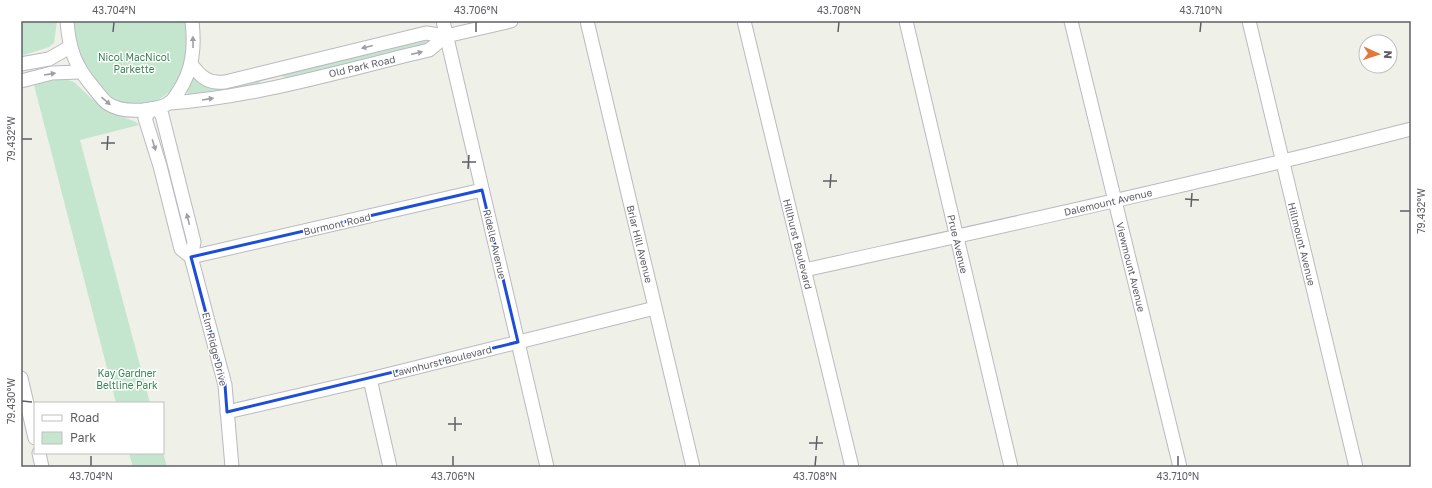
<svg xmlns="http://www.w3.org/2000/svg" width="1432" height="488" font-family="'Golos Text',sans-serif">
<style>
.green{fill:#c5e6ce}
.lines{fill:none;stroke-linecap:round;stroke-linejoin:round}
.street-casing{stroke:#b9bac0;stroke-width:15}
.street{stroke:#fff;stroke-width:13}
.oneway{fill:#9ea0a4}
.marked{fill:none;stroke:#1d4ed8;stroke-width:3;stroke-linejoin:round}
.ticks{fill:none;stroke:#5e6067;stroke-width:1.5}
.labels{text-anchor:middle;dominant-baseline:central;stroke-width:3;stroke-linejoin:round;paint-order:stroke}
.park-label{font-size:10px;fill:#388451;stroke:#fff}
.street-label{font-size:10px;fill:#5e6067;stroke:#fff}
.neatline{fill:none;stroke:#5e6067;stroke-width:1.5}
.ticks-label{font-size:10px;text-anchor:middle;fill:#5e6067}
</style>
<rect width="100%" height="100%" fill="#eff0e7"/>
<g class="green">
<path d="M21,21h36l-3,22 -5,4 -28,9c2,-11 0,-23 0,-35z"/>
<path d="M72,21h114c15,85 -67,119 -107,36 -5,-10 -5,-25 -7,-36z"/>
<polygon points="426,39 429,41 428,44 288,79 282,76 283,73"/>
<polygon points="193,76 258,80 260,81 259,84 190,96 186,91"/>
<polygon points="63,78 74,82 92,99 109,112 136,122 139,125 80,140 150,403 116,403 34,85"/>
<polygon points="163,452 167,467 133,467 129,453"/>
</g>
<g class="lines">
<defs>
<g id="street">
<path d="M67,21c2,28 8,45 26,66 4,5 9,12 14,16 10,7 24,8 36,7 8,-1 19,-2 26,-7 4,-2 7,-8 10,-12 14,-22 16,-44 13,-70"/>
<polyline points="443,21 547,467"/>
<polyline points="587,21 693,467"/>
<polyline points="744,21 852,467"/>
<polyline points="906,21 1011,467"/>
<polyline points="1071,21 1180,467"/>
<polyline points="1249,21 1356,467"/>
<polyline points="21,64 49,59 70,47"/>
<path d="M191,64c10,13 17,20 34,18l201,-49 20,3 65,-15"/>
<polyline points="21,81 52,73 80,72"/>
<path d="M170,103c87,-6 174,-33 259,-53l17,-14"/>
<polyline points="151,109 159,111 162,115 194,242 191,257 225,385 232,467"/>
<polyline points="151,109 145,118 160,166 181,249 191,257"/>
<polyline points="191,257 482,190"/>
<path d="M805,270c202,-45 405,-89 606,-141"/>
<polyline points="21,378 35,438"/>
<polyline points="370,379 390,467"/>
<polyline points="227,412 370,379 655,308"/>
<polyline points="39,453 42,467"/>
</g>
</defs>
<use href="#street" class="street-casing"/>
<use href="#street" class="street"/>
</g>
<defs><path id="oneway-solid" d="M-6-.8H1V-3.2L6.5 0L1 3.2V.8H-6Z"/></defs>
<g class="oneway">
<use href="#oneway-solid" transform="translate(193 42) rotate(-91)"/>
<use href="#oneway-solid" transform="translate(367 47) rotate(166)"/>
<use href="#oneway-solid" transform="translate(417 53) rotate(-13)"/>
<use href="#oneway-solid" transform="translate(50 74) rotate(-9)"/>
<use href="#oneway-solid" transform="translate(208 99) rotate(-9)"/>
<use href="#oneway-solid" transform="translate(106 101) rotate(41)"/>
<use href="#oneway-solid" transform="translate(154 145) rotate(73)"/>
<use href="#oneway-solid" transform="translate(188 219) rotate(-104)"/>
</g>
<path class="marked" d="M482,190l36,152 -291,70 -2,-27 -34,-128z"/>
<path class="ticks" d="M113,32l1,-10M476,32v-10M838,32l1,-10M1200,32l1,-10M22,139h10M101,143h14M107,150l1,-14M462,162h14M468,169l1,-14M823,181h14M830,188l1,-14M1185,199l14,1M1191,207l1,-14M1400,211h10M22,401l10,1M448,424h14M455,431v-14M809,443h14M816,450l1,-14M91,466v-10M453,466v-10M815,466l1,-10M1178,466v-10"/>
<g class="labels">
<g class="park-label">
<text x="134" y="57">Nicol MacNicol<tspan x="134" dy="12">Parkette</tspan></text>
<text x="127" y="373">Kay Gardner<tspan x="127" dy="12">Beltline Park</tspan></text>
</g>
<g class="street-label">
<text transform="translate(362 66) rotate(-13)">Old Park Road</text>
<text transform="translate(1108 202) rotate(-13)">Dalemount Avenue</text>
<text transform="translate(337 224) rotate(-13)">Burmont Road</text>
<text transform="translate(495 244) rotate(77)">Ridelle Avenue</text>
<text transform="translate(640 244) rotate(76)">Briar Hill Avenue</text>
<text transform="translate(798 244) rotate(76)">Hillhurst Boulevard</text>
<text transform="translate(958 244) rotate(77)">Prue Avenue</text>
<text transform="translate(1302 244) rotate(76)">Hillmount Avenue</text>
<text transform="translate(1131 267) rotate(76)">Viewmount Avenue</text>
<text transform="translate(215 349) rotate(76)">Elm Ridge Drive</text>
<text transform="translate(442 361) rotate(-14)">Lawnhurst Boulevard</text>
</g>
</g>
<rect width="1432" height="488" fill="none" stroke="#ffffff" stroke-width="44"/>
<rect x="34" y="402" width="130" height="52" fill="#ffffff" stroke="#bfbfc2"/>
<rect x="42" y="415" width="20" height="6" fill="#ffffff" stroke="#bfbfc2"/>
<text x="70" y="422" font-size="12" fill="#5e6067">Road</text>
<rect x="42" y="432" width="20" height="12" fill="#c5e6ce" stroke="#bfbfc2"/>
<text x="70" y="442" font-size="12" fill="#5e6067">Park</text>
<g transform="translate(1378 54) rotate(93)"><circle r="19" fill="#ffffff" stroke="#bfbfc2"/>
<path d="M0-3L7 15L0 10L-7 15Z" fill="#e4773a"/>
<text y="-6" font-size="11" font-weight="bold" text-anchor="middle" fill="#5e6067">N</text>
</g>
<rect x="22" y="22" width="1388" height="444" class="neatline"/>
<g class="ticks-label">
<text x="114" y="14">43.704°N</text>
<text x="476" y="14">43.706°N</text>
<text x="839" y="14">43.708°N</text>
<text x="1201" y="14">43.710°N</text>
<text transform="translate(11 139) rotate(-90)" y="4">79.432°W</text>
<text transform="translate(1421 211) rotate(-90)" y="4">79.432°W</text>
<text transform="translate(11 401) rotate(-90)" y="4">79.430°W</text>
<text x="91" y="480">43.704°N</text>
<text x="453" y="480">43.706°N</text>
<text x="815" y="480">43.708°N</text>
<text x="1178" y="480">43.710°N</text>
</g>
</svg>
